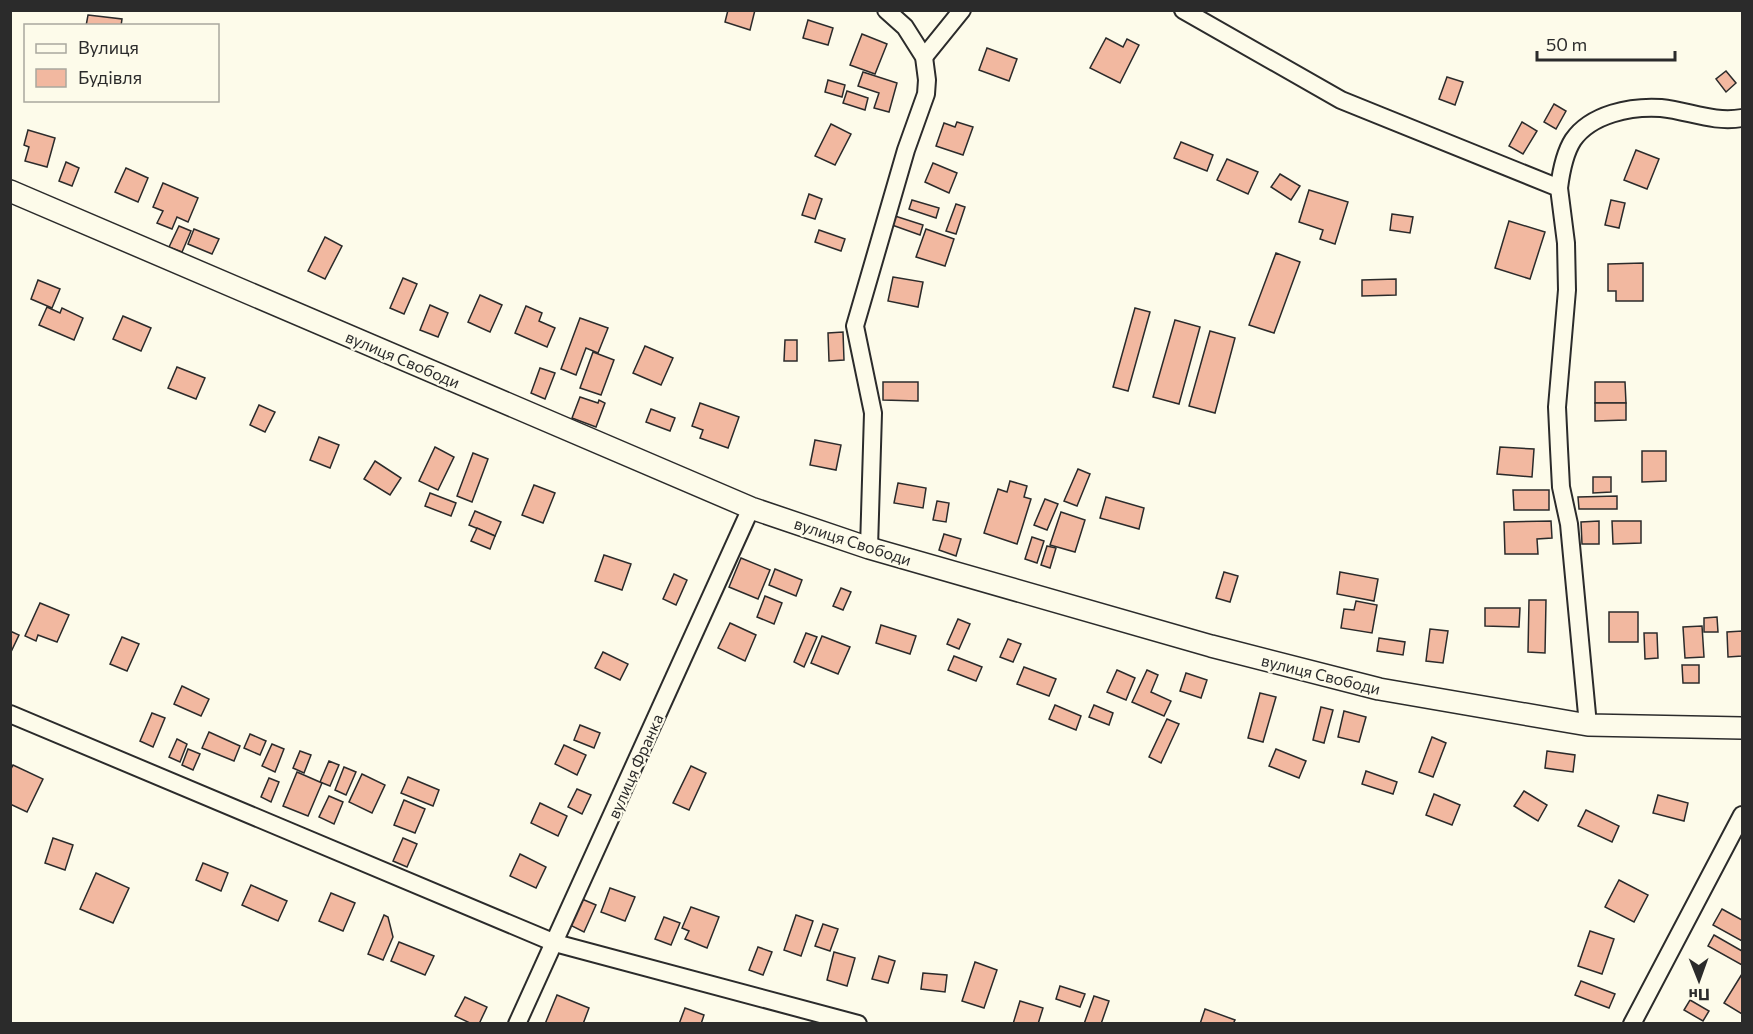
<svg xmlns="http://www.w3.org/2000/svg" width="1753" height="1034" font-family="Commissioner,sans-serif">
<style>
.building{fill:#f2b8a0;stroke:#2b2b2b;stroke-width:1.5}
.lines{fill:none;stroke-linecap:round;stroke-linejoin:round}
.minor-casing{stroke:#2b2b2b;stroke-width:20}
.tertiary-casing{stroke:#2b2b2b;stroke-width:24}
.minor{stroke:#fdfbea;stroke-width:16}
.tertiary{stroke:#fdfbea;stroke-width:21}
.labels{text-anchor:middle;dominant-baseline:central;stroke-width:4.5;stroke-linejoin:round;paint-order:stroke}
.street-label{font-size:16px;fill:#2b2b2b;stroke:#fdfbea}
</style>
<rect width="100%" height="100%" fill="#fdfbea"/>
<g class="building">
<polygon points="728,10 755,10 750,30 725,22"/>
<polygon points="88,15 122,19 121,26 86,26"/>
<polygon points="808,20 833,28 828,45 803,38"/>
<polygon points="862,34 887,44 875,74 850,65"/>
<polygon points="1106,38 1123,47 1127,39 1139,45 1120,83 1090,68"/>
<polygon points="987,48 1017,59 1009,81 979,70"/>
<polygon points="1726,71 1736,83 1726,92 1716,79"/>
<polygon points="863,72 897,83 889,112 874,108 879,93 858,86"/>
<polygon points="1447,77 1463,82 1455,105 1439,99"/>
<polygon points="828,80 845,85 842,97 825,92"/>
<polygon points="847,91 868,98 865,110 843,103"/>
<polygon points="1554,104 1566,111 1556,129 1544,122"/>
<polygon points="957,122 973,127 963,155 936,146 944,123 955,127"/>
<polygon points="1522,122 1537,131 1523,154 1509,146"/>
<polygon points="831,124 851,134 835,165 815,156"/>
<polygon points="28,130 55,138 47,167 25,161 29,147 24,145"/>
<polygon points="1181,142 1213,155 1207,171 1174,158"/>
<polygon points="1636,150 1659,159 1647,189 1624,180"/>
<polygon points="1227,159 1258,172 1248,194 1217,180"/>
<polygon points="66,162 79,168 72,186 59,181"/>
<polygon points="933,163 957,173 949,193 925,182"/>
<polygon points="126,168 148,178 138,202 115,192"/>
<polygon points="1280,174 1300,186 1291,200 1271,187"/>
<polygon points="163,183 198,198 188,222 177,217 172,229 157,223 163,211 153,207"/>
<polygon points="1309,190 1348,202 1335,244 1320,239 1323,230 1299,222"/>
<polygon points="809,194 822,199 815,219 802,215"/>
<polygon points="912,200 939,208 936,218 909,209"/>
<polygon points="1611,200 1625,203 1619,228 1605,225"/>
<polygon points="956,204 965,207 956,234 946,231"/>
<polygon points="1392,214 1413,217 1410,233 1390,230"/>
<polygon points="895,216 923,225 920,235 892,225"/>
<polygon points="1509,221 1545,232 1530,279 1495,268"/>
<polygon points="179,226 191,231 182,252 169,247"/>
<polygon points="194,229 219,239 212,254 188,244"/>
<polygon points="926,229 954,239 945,266 916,257"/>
<polygon points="819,230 845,239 841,251 815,242"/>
<polygon points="325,237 342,246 325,279 308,271"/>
<polygon points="1276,253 1300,262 1274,333 1249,325"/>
<polygon points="1643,263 1643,301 1616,301 1616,291 1608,291 1608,264"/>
<polygon points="893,277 923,282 918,307 888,301"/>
<polygon points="403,278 417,284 404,314 390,308"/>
<polygon points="1396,279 1396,295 1362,296 1362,280"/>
<polygon points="38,280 60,289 52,308 31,299"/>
<polygon points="480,295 502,305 490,332 468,322"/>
<polygon points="430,305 448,313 438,337 420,330"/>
<polygon points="526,306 542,313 539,321 555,328 547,347 515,333"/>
<polygon points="47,307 60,313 62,308 83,318 74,340 39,325"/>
<polygon points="1135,308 1150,312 1128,391 1113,387"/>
<polygon points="123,316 151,328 141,351 113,339"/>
<polygon points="580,318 608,328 598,353 586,348 576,375 561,369"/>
<polygon points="1175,320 1200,327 1179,404 1153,397"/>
<polygon points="1210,331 1235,338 1215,413 1189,406"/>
<polygon points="843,332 844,360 829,361 828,333"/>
<polygon points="785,340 797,340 797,361 784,361"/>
<polygon points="645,346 673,358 661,385 633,373"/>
<polygon points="593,352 614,360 601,395 580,388"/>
<polygon points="177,367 205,378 196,399 168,388"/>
<polygon points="540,368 555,373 545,399 531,393"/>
<polygon points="883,382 918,382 918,401 883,400"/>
<polygon points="1595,382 1625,382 1626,403 1595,403"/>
<polygon points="580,397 598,403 599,400 605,403 596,427 572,418"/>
<polygon points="700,403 739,417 728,448 700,438 703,430 692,426"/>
<polygon points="1595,403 1626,403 1626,420 1595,421"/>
<polygon points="259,405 275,412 265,432 250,425"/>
<polygon points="651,409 675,418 670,431 646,422"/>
<polygon points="319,437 339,445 330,468 310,460"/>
<polygon points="815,440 841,445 836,470 810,465"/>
<polygon points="435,447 454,457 438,490 419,481"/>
<polygon points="1500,447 1534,449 1532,477 1497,474"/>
<polygon points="1642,451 1666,451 1666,481 1642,482"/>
<polygon points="473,453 488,459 472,502 457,496"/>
<polygon points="375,461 401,478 390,495 364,479"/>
<polygon points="1078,469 1090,474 1077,506 1064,501"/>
<polygon points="1593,477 1611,477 1611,492 1593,493"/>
<polygon points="1010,481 1027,486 1024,497 1031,499 1017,544 984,533 998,489 1007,492"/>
<polygon points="898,483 926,488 923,508 894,503"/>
<polygon points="534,485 555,493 543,523 522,515"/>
<polygon points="1513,490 1549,490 1549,510 1514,510"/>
<polygon points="430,493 456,503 451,516 425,506"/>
<polygon points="1617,496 1617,509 1579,509 1578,497"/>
<polygon points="1106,497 1144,508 1139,529 1100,518"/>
<polygon points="1045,499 1058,504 1047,530 1034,525"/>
<polygon points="937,501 949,503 946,522 933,520"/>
<polygon points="475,511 501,522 495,536 469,525"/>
<polygon points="1061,512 1085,520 1075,552 1050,545"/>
<polygon points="1551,521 1552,538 1537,539 1538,554 1505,554 1504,522"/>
<polygon points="1599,521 1599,544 1582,544 1581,522"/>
<polygon points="1612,521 1641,521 1641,543 1613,544"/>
<polygon points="477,528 495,536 490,549 471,541"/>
<polygon points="944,534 961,539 956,556 939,550"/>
<polygon points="1032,537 1044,541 1037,563 1025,559"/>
<polygon points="1047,546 1056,548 1050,568 1041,565"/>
<polygon points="604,555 631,564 622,590 595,581"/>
<polygon points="741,558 770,570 758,599 729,587"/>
<polygon points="775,569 802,580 796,596 769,585"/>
<polygon points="1224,572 1238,576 1230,602 1216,598"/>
<polygon points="1340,572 1378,579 1374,601 1337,594"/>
<polygon points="674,574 687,580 676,605 663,599"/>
<polygon points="841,588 851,592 843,610 833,606"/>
<polygon points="765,596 782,603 774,624 757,617"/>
<polygon points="1529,600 1546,600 1545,653 1528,652"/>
<polygon points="1356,601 1377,605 1372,633 1341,628 1344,609 1354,610"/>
<polygon points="40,603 69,615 57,642 38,635 36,641 25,636"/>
<polygon points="1485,608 1520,608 1519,627 1485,626"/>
<rect x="1609" y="612" width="29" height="30"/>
<polygon points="1717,617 1718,632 1704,632 1704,618"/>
<polygon points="958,619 970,624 959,649 947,644"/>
<polygon points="730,623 756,635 745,661 718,648"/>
<polygon points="881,625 916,636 910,654 876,643"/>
<polygon points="1702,626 1704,657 1685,658 1683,627"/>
<polygon points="1430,629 1448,631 1443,663 1426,661"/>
<polygon points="10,631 19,635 10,654"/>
<polygon points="1742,631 1742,656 1728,657 1727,632"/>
<polygon points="806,633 817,637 804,667 794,662"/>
<polygon points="1644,633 1657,633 1658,658 1645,659"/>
<polygon points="822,636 850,647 838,674 811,663"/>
<polygon points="122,637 139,644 127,671 110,664"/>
<polygon points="1379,638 1405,642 1403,655 1377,651"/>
<polygon points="1008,639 1021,644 1013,662 1000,657"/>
<polygon points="603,652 628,664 620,680 595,668"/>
<polygon points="954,656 982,667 976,681 948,670"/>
<polygon points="1682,665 1699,665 1699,683 1683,683"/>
<polygon points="1024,667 1056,679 1049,696 1017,684"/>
<polygon points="1117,670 1135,678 1126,700 1107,692"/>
<polygon points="1147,670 1158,675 1151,692 1171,701 1164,716 1132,702"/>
<polygon points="1186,673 1207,680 1201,698 1180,691"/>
<polygon points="182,686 209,699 201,716 174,704"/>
<polygon points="1260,693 1276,697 1263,742 1248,738"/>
<polygon points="1055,705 1081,716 1076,730 1049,719"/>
<polygon points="1094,705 1113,713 1109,725 1089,717"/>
<polygon points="1321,707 1333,710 1324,743 1313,740"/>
<polygon points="1344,711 1366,717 1359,742 1338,737"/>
<polygon points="152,713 165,718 153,747 140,741"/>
<polygon points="1167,719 1179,724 1161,763 1149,757"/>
<polygon points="580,725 600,733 594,748 574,740"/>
<polygon points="209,732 240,746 234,761 202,748"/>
<polygon points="250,734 266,741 260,755 244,748"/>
<polygon points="1432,737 1446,743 1433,777 1419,772"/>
<polygon points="177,739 187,744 180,762 169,757"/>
<polygon points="272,744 284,749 275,772 262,766"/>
<polygon points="564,745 586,755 577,775 555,764"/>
<polygon points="188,749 200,754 193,770 182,765"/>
<polygon points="1276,749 1306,761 1299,778 1269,766"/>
<polygon points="300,751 311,755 304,773 293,768"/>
<polygon points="1547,751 1575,755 1573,772 1545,768"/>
<polygon points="329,761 339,765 330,786 320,782"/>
<polygon points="13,765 43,779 27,812 10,804 10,771"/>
<polygon points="691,766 706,773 689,810 673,803"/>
<polygon points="344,767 356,772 346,795 335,790"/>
<polygon points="1366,771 1397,782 1393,794 1362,784"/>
<polygon points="297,772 322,783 308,816 283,806"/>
<polygon points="362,774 385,785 372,813 349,802"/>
<polygon points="408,777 439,790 433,806 401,793"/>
<polygon points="269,778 279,782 271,802 261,797"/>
<polygon points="577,789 591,795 582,814 568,807"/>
<polygon points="1524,791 1547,805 1538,821 1514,806"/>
<polygon points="1434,794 1460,805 1452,825 1426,815"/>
<polygon points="1658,795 1688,803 1684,821 1653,813"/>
<polygon points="329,796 343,802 334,824 319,817"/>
<polygon points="404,800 425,809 415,833 394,825"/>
<polygon points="540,803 567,816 558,836 531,823"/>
<polygon points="1586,810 1619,826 1612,842 1578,826"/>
<polygon points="53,838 73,845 65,870 45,863"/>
<polygon points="403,838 417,844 407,867 393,861"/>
<polygon points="520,854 546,867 536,888 510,876"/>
<polygon points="203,863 228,873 221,891 196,880"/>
<polygon points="96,873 129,888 113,923 80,909"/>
<polygon points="1619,880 1648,895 1634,922 1605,907"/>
<polygon points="251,885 287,901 278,921 242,905"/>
<polygon points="610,888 635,897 625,921 601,912"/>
<polygon points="331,893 355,903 343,931 319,921"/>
<polygon points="582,899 596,905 584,932 570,925"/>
<polygon points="691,907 719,917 707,948 685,939 689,931 682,928"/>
<polygon points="1722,909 1742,920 1742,941 1713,925"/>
<polygon points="384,915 388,917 393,937 383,960 368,954"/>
<polygon points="796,915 813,921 801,956 784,950"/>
<polygon points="664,917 680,923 671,945 655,939"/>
<polygon points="823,924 838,929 830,951 815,946"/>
<polygon points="1590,931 1614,939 1602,974 1578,966"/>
<polygon points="1714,935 1742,951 1742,965 1708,946"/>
<polygon points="399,942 434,956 425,975 391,961"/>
<polygon points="758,947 772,952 763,975 749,970"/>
<polygon points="834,952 855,958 847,986 827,980"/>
<polygon points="879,956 895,961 888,983 872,979"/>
<polygon points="975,962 997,970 984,1008 962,1001"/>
<polygon points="923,973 947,975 945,992 921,989"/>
<polygon points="1742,974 1742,1014 1724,1003"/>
<polygon points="1581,981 1615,994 1609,1008 1575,995"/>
<polygon points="1060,986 1085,994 1080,1007 1056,999"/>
<polygon points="557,995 589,1008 583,1024 545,1024"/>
<polygon points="1094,996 1109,1001 1101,1024 1084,1024"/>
<polygon points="465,997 487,1007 479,1024 472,1024 455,1016"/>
<polygon points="1690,1000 1709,1011 1703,1021 1684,1010"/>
<polygon points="1020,1001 1043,1008 1038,1024 1013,1024"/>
<polygon points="685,1008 704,1015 701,1024 679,1024"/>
<polygon points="1205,1009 1235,1020 1233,1024 1200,1024"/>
</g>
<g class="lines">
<defs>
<g id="minor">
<polyline points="1183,10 1341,100 1559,188 1566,243 1567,290 1557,407 1559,449 1561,487 1569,524 1588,725"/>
<polyline points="924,57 962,10"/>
<path d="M1559,188c2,-16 5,-34 14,-48 18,-26 58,-34 88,-32 29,3 52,15 81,10"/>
<polyline points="869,548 873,413 855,326 906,150 926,94 927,80 924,57 905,27 886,10"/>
<polyline points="10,714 555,943 858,1024"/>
<polyline points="517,1024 751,508"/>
<polyline points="1632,1024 1742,815"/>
</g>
<polyline id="tertiary" points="10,191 751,508 869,548 1211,646 1379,689 1588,725 1742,728"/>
</defs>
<use href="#minor" class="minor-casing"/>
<use href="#tertiary" class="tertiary-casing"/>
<use href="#minor" class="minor"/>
<use href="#tertiary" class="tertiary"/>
</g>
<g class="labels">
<g class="street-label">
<text transform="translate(403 359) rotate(23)">вулиця Свободи</text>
<text transform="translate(853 541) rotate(18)">вулиця Свободи</text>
<text transform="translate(1321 674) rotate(14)">вулиця Свободи</text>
<text transform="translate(635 766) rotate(-66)">вулиця Франка</text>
</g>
</g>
<rect width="1753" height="1034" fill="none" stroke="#2b2b2b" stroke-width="24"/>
<rect x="24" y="24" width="195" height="78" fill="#fdfbea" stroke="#a9a89e" stroke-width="1.5"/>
<rect x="36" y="44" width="30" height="9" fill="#fdfbea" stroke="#a9a89e" stroke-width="1.5"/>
<text x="78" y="54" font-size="18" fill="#2b2b2b">Вулиця</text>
<rect x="36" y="69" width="30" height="18" fill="#f2b8a0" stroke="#a9a89e" stroke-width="1.5"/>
<text x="78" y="84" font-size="18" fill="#2b2b2b">Будівля</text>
<g transform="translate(1699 980) rotate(179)" stroke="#fdfbea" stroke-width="4.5" paint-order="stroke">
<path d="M0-4.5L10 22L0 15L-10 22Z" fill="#2b2b2b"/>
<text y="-9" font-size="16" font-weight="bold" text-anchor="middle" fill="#2b2b2b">Пн</text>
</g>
<path d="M1537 51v9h138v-9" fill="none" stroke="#2b2b2b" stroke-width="3"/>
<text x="1546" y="51" font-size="18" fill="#2b2b2b" stroke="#fdfbea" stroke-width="4.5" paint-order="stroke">50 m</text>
</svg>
